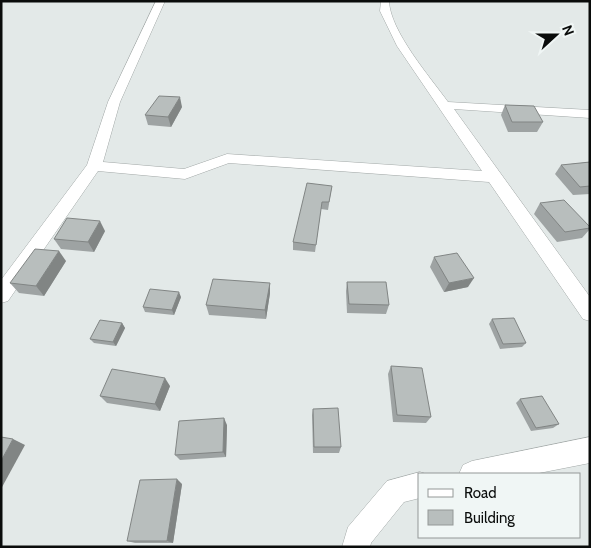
<svg xmlns="http://www.w3.org/2000/svg" width="591" height="548" font-family="Cabin,sans-serif">
<style>
.lines{fill:none;stroke-linecap:round;stroke-linejoin:round}
.minor-casing{stroke:#a2a8a7;stroke-width:1}
.minor{fill:#fff;fill-rule:evenodd}
.wall{fill:#9ea3a3}
.shaded-wall{fill:#818584}
.building{fill:#b8bebd;stroke:#818584}
</style>
<rect width="100%" height="100%" fill="#e3e9e8"/>
<g class="lines">
<defs>
<g id="minor">
<path d="M156,1h9l-45,101 -17,60 81,7 43,-15 255,17 -85,-125 -17,-35 1,-10h8c1,30 41,76 59,101l142,8v8l-136,-9 136,188v24l-7,-2 -94,-137 -260,-19 -44,16 -87,-8 -90,130 -7,2v-23l86,-115 21,-63z"/>
<polygon points="590,437 590,463 534,474 459,474 463,465 472,461"/>
<polygon points="420,472 426,474 420,474 420,498 404,502 371,543 370,547 342,547 348,527 387,481"/>
</g>
</defs>
<use href="#minor" class="minor-casing"/>
<use href="#minor" class="minor"/>
</g>
<g class="wall">
<polygon points="505,105 543,122 537,132 508,132 501,115"/>
<polygon points="182,107 171,127 148,125 145,115"/>
<polygon points="590,162 590,194 573,195 555,174 561,165"/>
<polygon points="332,186 328,210 321,209 315,252 293,250 293,242"/>
<polygon points="540,203 590,227 590,229 582,238 557,242 534,214"/>
<polygon points="105,231 94,252 61,249 54,239"/>
<polygon points="434,257 468,287 444,292 430,267"/>
<polygon points="66,261 44,296 19,293 10,283"/>
<polygon points="347,282 389,305 386,314 347,313 346,291"/>
<polygon points="270,283 270,293 266,319 209,315 206,305"/>
<polygon points="181,297 174,315 145,312 143,307"/>
<polygon points="492,319 526,343 522,347 500,349 489,324"/>
<polygon points="122,323 125,328 116,346 94,343 90,339"/>
<polygon points="391,366 431,417 426,423 393,422 388,374"/>
<polygon points="170,386 160,411 107,403 100,396"/>
<polygon points="520,399 559,424 553,428 531,431 516,403"/>
<polygon points="313,409 341,447 339,453 313,453 312,415"/>
<polygon points="227,425 226,457 180,460 175,455"/>
<polygon points="182,484 173,543 135,543 127,541"/>
</g>
<g class="shaded-wall">
<polygon points="180,97 182,107 171,127 168,117"/>
<polygon points="100,221 105,231 94,252 88,242"/>
<polygon points="59,251 66,261 44,296 36,286"/>
<polygon points="474,278 468,287 444,292 449,283"/>
<polygon points="270,283 270,293 266,319 265,310"/>
<polygon points="179,292 181,297 174,315 172,310"/>
<polygon points="122,323 125,328 116,346 113,342"/>
<polygon points="165,378 170,386 160,411 155,404"/>
<polygon points="224,418 227,425 226,457 223,452"/>
<polygon points="13,439 25,445 1,489 1,461"/>
<polygon points="177,479 182,484 173,543 167,541"/>
</g>
<g class="building">
<polygon points="159,96 180,97 168,117 145,115"/>
<polygon points="505,105 534,106 543,122 512,122"/>
<polygon points="590,162 590,186 580,187 561,165"/>
<polygon points="307,183 332,186 329,202 322,202 316,245 293,242"/>
<polygon points="564,200 590,227 590,228 565,232 540,203"/>
<polygon points="67,218 100,221 88,242 54,239"/>
<polygon points="35,249 59,251 36,286 10,283"/>
<polygon points="457,253 474,278 449,283 434,257"/>
<polygon points="213,279 270,283 265,310 206,305"/>
<polygon points="347,282 386,282 389,305 349,304"/>
<polygon points="150,289 179,292 172,310 143,307"/>
<polygon points="514,318 526,343 503,344 492,319"/>
<polygon points="100,320 122,323 113,342 90,339"/>
<polygon points="391,366 422,368 431,417 397,415"/>
<polygon points="112,369 165,378 155,404 100,396"/>
<polygon points="542,396 559,424 536,428 520,399"/>
<polygon points="338,408 341,447 314,447 313,409"/>
<polygon points="224,418 223,452 175,455 179,421"/>
<polygon points="1,437 13,439 1,461"/>
<polygon points="177,479 167,541 127,541 140,480"/>
</g>
<rect width="591" height="548" fill="none" stroke="#0a0c0b" stroke-width="5"/>
<rect x="418" y="473" width="162" height="65" fill="#f0f6f5" stroke="#949897"/>
<rect x="428" y="489" width="25" height="8" fill="#ffffff" stroke="#949897"/>
<text x="464" y="498" font-size="15" fill="#0a0c0b">Road</text>
<rect x="428" y="510" width="25" height="15" fill="#b8bebd" stroke="#949897"/>
<text x="464" y="523" font-size="15" fill="#0a0c0b">Building</text>
<g transform="translate(556 35) rotate(69)" stroke="#f0f6f5" stroke-width="4" paint-order="stroke">
<path d="M0-4L9 19L0 12L-9 19Z" fill="#0a0c0b"/>
<text y="-8" font-size="14" font-weight="bold" text-anchor="middle" fill="#0a0c0b">N</text>
</g>
</svg>
